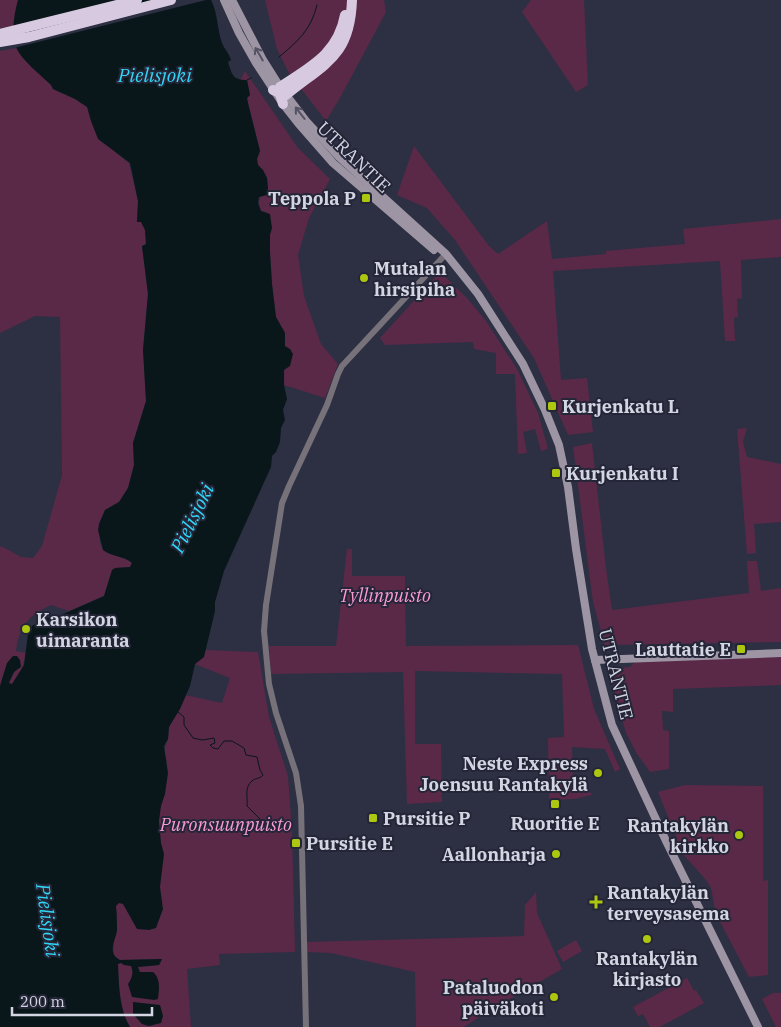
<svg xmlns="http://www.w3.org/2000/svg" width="781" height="1027" font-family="'IBM Plex Serif',serif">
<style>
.green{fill:#5a2948}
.water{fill:#09171a}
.pier{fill:#2d2f43}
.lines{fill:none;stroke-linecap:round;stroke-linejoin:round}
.stream{stroke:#09171a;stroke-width:1}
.tertiary{stroke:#77717a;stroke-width:6}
.secondary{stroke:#9d95a4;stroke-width:8}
.motorway{stroke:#d7cae0;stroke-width:10}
.oneway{stroke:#545263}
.poi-dot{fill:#adc610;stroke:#242638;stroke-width:2}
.labels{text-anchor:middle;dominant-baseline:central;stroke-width:4;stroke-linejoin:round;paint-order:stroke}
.street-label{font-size:18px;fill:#d3d5e2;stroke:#242638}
.poi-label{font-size:18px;font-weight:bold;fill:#d3d5e2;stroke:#242638;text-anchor:start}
.park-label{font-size:18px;font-style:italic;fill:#fa9ad5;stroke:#242638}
.water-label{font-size:19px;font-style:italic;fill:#31d6f7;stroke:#242638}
</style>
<rect width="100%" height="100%" fill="#2d2f43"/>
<g class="green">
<polygon points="0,0 18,0 14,26 0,28"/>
<polygon points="265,0 384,0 386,12 341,96 326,121 289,73 277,49"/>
<polygon points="531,0 584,0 588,85 576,92 522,12"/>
<path d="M17,48l11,15 23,22 2,4 22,10 13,8c5,24 22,42 41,56l9,38 -1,20h4l4,9 1,14 -4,2 6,48 -5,56 3,51 -13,42 1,22 -6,23 -9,14 -14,8 -6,14 1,19 3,7c9,7 21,6 29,13l-2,4 -14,1 -4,2 -8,26 -35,15 -18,-6c-22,10 -32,21 -35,46l10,2 -4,16 -10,15 -4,-1 9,-15 4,-2 -14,-3 -7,23v-138l1,-2 20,11 12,1 9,-12 20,-71 -2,-158 -25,-1 -35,17v-282z"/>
<path d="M245,71l53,77 32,31 -21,39 -11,37 6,41 17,48 17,20 -13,34 -41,-13 1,-52 -9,-16 -4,-33 -3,-49 3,-7 -6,-16 -5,-1c-4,-11 -1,-15 7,-23l-1,-10 -4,-8 -5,-5 -1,-6 3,-8 -12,-48 -1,-5 3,-3 -3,-14 -7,-1z"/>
<polygon points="414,146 489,246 498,254 547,221 552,259 606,254 606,251 685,244 683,229 781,219 781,257 741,260 742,298 737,299 738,317 734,318 735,341 725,341 720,261 553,271 561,380 587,378 593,432 568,435 534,358 455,240 427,208 397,195"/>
<polygon points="440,272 467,298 486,321 517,369 538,413 548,449 541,451 535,429 523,432 527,453 518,454 515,374 496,374 496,353 474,349 473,342 385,345 380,338"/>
<polygon points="747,428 743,442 747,457 781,464 781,522 754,524 756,553 747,554 737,429"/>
<polygon points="592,443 606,568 612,610 749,593 747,561 757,561 761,591 781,588 781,642 605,645 593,602 573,447"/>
<polygon points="347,549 352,549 352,576 405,576 406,646 578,645 594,709 620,769 615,772 605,749 572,747 573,790 586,791 591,793 592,795 574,799 549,800 548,738 564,737 562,674 415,671 415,744 441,744 442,802 407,804 403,672 271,674 269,646 336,646"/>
<path d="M205,650l53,2 11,65 19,59 4,56 3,120 -76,2 1,11 -33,4 4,58h-61c-11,-18 -11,-42 -12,-63l3,-1c11,6 26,3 38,2l3,-6 -42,1 -6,-5 -1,-14 3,-8 -3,-4 7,-117 47,-51c-5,-11 -2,-11 1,-22 1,-4 0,-8 1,-12 5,-11 12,-20 16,-32l37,8 8,-25 -35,-14 9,-7z"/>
<polygon points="781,655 781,685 673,689 673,712 662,711 663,730 669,731 669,769 650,772 637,754 626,733 608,669 630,667 636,661"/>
<polygon points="685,785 763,786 763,881 768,880 768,975 749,977 716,914 711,888 706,880 683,854 658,792"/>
<polygon points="536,892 537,913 562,969 487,1012 464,1027 416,1027 415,972 331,953 307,952 306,942 524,936 525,905"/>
<polygon points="576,940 582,951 563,962 557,951"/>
<polygon points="687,978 694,991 696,990 704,1003 660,1027 650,1027 643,1014 638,1016 633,1007"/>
<polygon points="773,993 781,993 781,1027 776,1027 762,999"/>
</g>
<g class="water">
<path d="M18,0h193c7,13 6,29 11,43 3,7 7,10 9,17l-3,2c4,13 5,18 19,18l3,15 -3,3 1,5 12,48 -3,8 1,6 5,5 4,8 1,10 -1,7 -8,2 -1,6 3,8 9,3 2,14 -2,7v18l2,31 4,33 9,16v13l5,3 3,5 -3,12 -6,4v15l3,14 -4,11 2,10 -4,8 -1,14 -4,10 -4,4 -1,11 -47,104 -9,31v9l-11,46 -9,7 -5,22 -10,23 -11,18 -1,12 -4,7 4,27 -3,21 -4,12 -2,15 2,22 3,11 -4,33 3,22 -7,19 -7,2 -12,-1 -14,-25 -4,-1 -3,3c1,8 1,17 1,25 -2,10 -10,23 3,29l42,-1 -3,6 -21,2 2,5h13c8,7 6,17 5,27l-4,1 -22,-3 -4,-13c4,-6 6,-11 3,-18l-7,-1 -3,-2 -3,1c1,21 1,45 12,63h-130v-341l7,-23 6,-7h4l3,4 1,7 -7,5 -5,11 3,1 12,-19 4,-31 4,-8 11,-7 18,-4 43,-19 8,-26 3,-2 15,-1 2,-4c-7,-7 -20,-6 -29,-13l-5,-20 1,-6 6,-14 14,-8 9,-14 6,-23 -1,-22 13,-42 -3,-51 5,-56 -6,-48 4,-2 -1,-14 -4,-8h-4l1,-21 -8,-38 -32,-24 -7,-18 -4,-14 -12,-8 -22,-10 -2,-4c-10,-10 -30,-25 -35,-38 -5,-13 -2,-33 2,-47z"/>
<polygon points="133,1002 160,1005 163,1016 161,1023 149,1026 142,1024 133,1014"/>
</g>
<polygon class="pier" points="162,0 206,0 14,48 12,41"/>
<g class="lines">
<g class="stream">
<path d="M279,57c19,-16 32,-27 38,-52"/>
<polyline points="247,80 251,78"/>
<path d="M178,712l6,5v8l9,13 9,2 12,-2 1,5 -5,2 3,3 5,1 6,-8h8l12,7 2,7 11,2 3,13 3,5c-3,4 -8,3 -11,6 -8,6 -4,17 -5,25l22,22"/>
</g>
<polyline class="tertiary" points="306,1027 301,806 296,773 276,713 269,684 264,631 266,605 282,503 289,486 327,405 338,374 342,366 443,257"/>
<g class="secondary">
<polyline points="224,0 239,33 256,63 283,104 298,123 333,163 434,250"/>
<polyline points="232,0 263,60 280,87 306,121 339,157 446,254 478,294 523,364 545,410 559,445 568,487 576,549 592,649 612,725 667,843 758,1027"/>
<polyline points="595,660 781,653"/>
</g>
<g class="motorway">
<polyline points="0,34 137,0"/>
<polyline points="0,42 29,37 171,0"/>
<path d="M273,90l13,5c39,-32 64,-38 66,-95"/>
<path d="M283,104l-4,-14 1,-3c30,-20 58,-33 65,-72"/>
</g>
</g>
<defs><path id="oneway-shaft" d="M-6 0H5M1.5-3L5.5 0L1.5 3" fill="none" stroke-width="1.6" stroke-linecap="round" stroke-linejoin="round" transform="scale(1.25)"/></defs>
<g class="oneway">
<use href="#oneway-shaft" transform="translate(259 54) rotate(-120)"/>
<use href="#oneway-shaft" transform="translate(300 113) rotate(-128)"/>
</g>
<g class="poi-dot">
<rect x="361" y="193" width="10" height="10" rx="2.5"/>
<circle cx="364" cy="278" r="5"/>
<rect x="547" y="401" width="10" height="10" rx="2.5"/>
<rect x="551" y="468" width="10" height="10" rx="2.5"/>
<circle cx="26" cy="629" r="5"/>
<rect x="736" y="644" width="10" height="10" rx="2.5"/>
<circle cx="598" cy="773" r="5"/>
<rect x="550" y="799" width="10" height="10" rx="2.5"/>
<rect x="368" y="813" width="10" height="10" rx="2.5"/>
<circle cx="739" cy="835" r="5"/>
<rect x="291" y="838" width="10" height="10" rx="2.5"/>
<circle cx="556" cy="854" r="5"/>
<path d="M593.5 894.5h5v5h5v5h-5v5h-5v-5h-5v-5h5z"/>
<circle cx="647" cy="939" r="5"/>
<circle cx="554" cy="997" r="5"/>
</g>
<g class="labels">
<g class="street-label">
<text transform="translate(354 157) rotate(44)">UTRANTIE</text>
<text transform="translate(616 674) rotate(76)">UTRANTIE</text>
</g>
<g class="poi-label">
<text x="356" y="198" text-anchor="end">Teppola P</text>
<text x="374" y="268">Mutalan<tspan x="374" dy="21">hirsipiha</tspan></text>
<text x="562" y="406">Kurjenkatu L</text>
<text x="566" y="473">Kurjenkatu I</text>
<text x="36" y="619">Karsikon<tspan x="36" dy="21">uimaranta</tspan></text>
<text x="731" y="649" text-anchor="end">Lauttatie E</text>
<text x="588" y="763" text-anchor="end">Neste Express<tspan x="588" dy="21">Joensuu Rantakylä</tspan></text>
<text x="383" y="818">Pursitie P</text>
<text x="555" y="823" text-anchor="middle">Ruoritie E</text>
<text x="729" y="825" text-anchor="end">Rantakylän<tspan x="729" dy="21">kirkko</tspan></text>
<text x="306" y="843">Pursitie E</text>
<text x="546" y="854" text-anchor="end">Aallonharja</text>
<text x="607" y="892">Rantakylän<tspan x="607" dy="21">terveysasema</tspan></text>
<text x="647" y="958" text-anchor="middle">Rantakylän<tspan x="647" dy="21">kirjasto</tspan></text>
<text x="544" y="987" text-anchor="end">Pataluodon<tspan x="544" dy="21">päiväkoti</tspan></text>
</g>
<g class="park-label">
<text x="385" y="595">Tyllinpuisto</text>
<text x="226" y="824">Puronsuunpuisto</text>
</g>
<g class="water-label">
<text x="155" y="75">Pielisjoki</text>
<text transform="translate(192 518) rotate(-64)">Pielisjoki</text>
<text transform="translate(48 920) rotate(82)">Pielisjoki</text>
</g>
</g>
<path d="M12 1007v8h140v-8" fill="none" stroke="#d3d5e2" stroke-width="2.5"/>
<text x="20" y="1007" font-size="15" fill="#d3d5e2" stroke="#242638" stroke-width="4" paint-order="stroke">200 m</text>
</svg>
